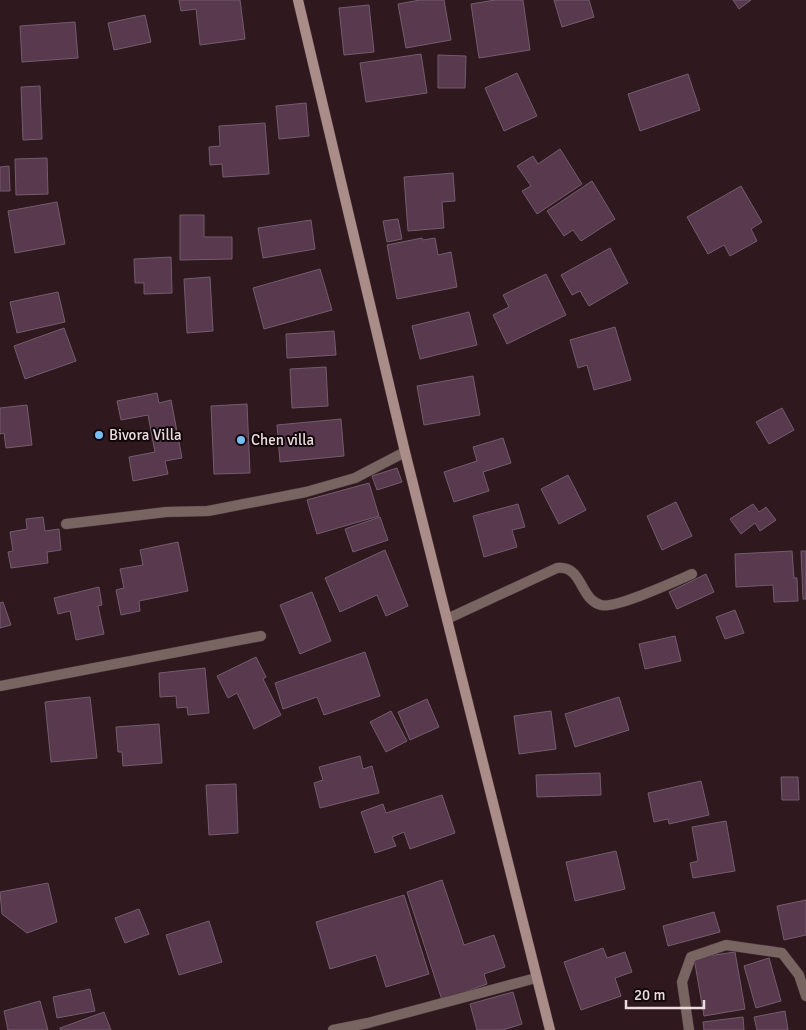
<svg xmlns="http://www.w3.org/2000/svg" width="806" height="1030" font-family="Signika,sans-serif">
<style>
.building{fill:#58394e;stroke:#735d6c}
.lines{fill:none;stroke-linecap:round;stroke-linejoin:round}
.street-casing{stroke:#49343a;stroke-width:11}
.secondary-casing{stroke:#49343a;stroke-width:11}
.street{stroke:#786562;stroke-width:10}
.secondary{stroke:#aa8c88;stroke-width:10}
.poi-dot{fill:#75c0f6;stroke:#11070a;stroke-width:2}
.labels{text-anchor:middle;dominant-baseline:central;stroke-width:4;stroke-linejoin:round;paint-order:stroke}
.poi-label{font-size:15px;fill:#ecdce0;stroke:#11070a;text-anchor:start}
</style>
<rect width="100%" height="100%" fill="#2f191f"/>
<g class="building">
<polygon points="179,0 240,0 245,39 200,45 196,9 181,11"/>
<polygon points="420,0 444,0 451,40 406,48 398,4"/>
<polygon points="495,0 523,0 530,50 479,58 471,4"/>
<polygon points="554,0 589,0 594,17 562,27"/>
<polygon points="733,0 751,0 739,9"/>
<polygon points="369,5 374,52 344,55 339,8"/>
<polygon points="145,15 151,42 114,50 108,23"/>
<polygon points="75,22 78,58 22,62 20,26"/>
<polygon points="421,54 427,93 366,102 360,63"/>
<polygon points="438,55 466,56 465,88 438,88"/>
<polygon points="517,73 537,116 504,131 485,88"/>
<polygon points="688,74 700,110 640,131 628,94"/>
<polygon points="40,86 42,139 23,140 21,87"/>
<polygon points="306,103 309,136 279,139 276,106"/>
<polygon points="265,123 269,174 223,177 222,164 210,165 209,147 220,146 219,126"/>
<polygon points="560,149 582,184 537,214 522,191 531,186 517,166 533,156 538,164"/>
<polygon points="47,158 48,194 16,195 15,159"/>
<polygon points="9,166 10,191 0,191 0,167"/>
<polygon points="453,173 455,201 442,202 444,228 408,231 404,177"/>
<polygon points="592,181 615,219 581,241 573,230 564,236 547,211"/>
<polygon points="741,186 762,222 751,229 757,241 730,256 724,245 708,254 687,217"/>
<polygon points="57,202 65,244 15,253 8,211"/>
<polygon points="180,215 204,215 204,237 232,237 232,259 180,260"/>
<polygon points="398,219 402,239 387,242 383,221"/>
<polygon points="311,220 315,249 263,258 258,228"/>
<polygon points="422,238 423,240 435,238 438,255 451,252 457,287 397,299 387,245"/>
<polygon points="610,248 628,283 589,306 580,291 572,295 561,275"/>
<polygon points="171,257 172,293 144,294 144,283 135,283 134,259"/>
<polygon points="320,269 332,310 264,329 253,288"/>
<polygon points="546,274 566,315 507,344 493,315 509,307 503,295"/>
<polygon points="210,277 213,331 187,333 184,279"/>
<polygon points="58,292 65,322 17,333 10,302"/>
<polygon points="469,312 477,345 420,359 412,326"/>
<polygon points="615,327 631,380 594,390 587,365 578,368 570,340"/>
<polygon points="64,328 76,361 25,379 14,346"/>
<polygon points="334,331 336,355 287,358 286,334"/>
<polygon points="326,367 328,406 292,408 290,369"/>
<polygon points="473,376 480,415 424,425 417,386"/>
<polygon points="157,393 159,403 171,400 182,458 165,461 168,474 133,481 129,457 155,452 148,415 121,420 117,401"/>
<polygon points="247,404 250,473 214,474 211,406"/>
<polygon points="27,405 32,445 6,448 4,433 0,434 0,408"/>
<polygon points="782,408 794,430 769,444 756,422"/>
<polygon points="341,419 344,456 280,462 277,425"/>
<polygon points="503,438 511,463 483,472 489,491 454,502 444,472 477,461 473,447"/>
<polygon points="397,468 402,482 377,490 372,476"/>
<polygon points="568,475 586,510 559,524 541,489"/>
<polygon points="369,483 379,516 317,534 307,500"/>
<polygon points="676,502 692,536 662,550 647,516"/>
<polygon points="518,504 525,527 512,530 517,547 484,557 473,516"/>
<polygon points="753,504 759,512 766,507 776,520 760,531 755,523 741,534 730,519"/>
<polygon points="43,517 45,531 59,529 61,550 47,552 48,563 11,568 8,552 13,551 10,532 27,529 26,519"/>
<polygon points="380,517 388,540 353,552 345,529"/>
<polygon points="178,542 188,591 139,601 140,611 121,615 116,590 124,588 120,569 143,565 140,550"/>
<polygon points="385,550 408,606 386,616 377,595 340,612 325,578"/>
<polygon points="792,551 794,578 797,578 798,601 774,602 773,585 736,587 735,554"/>
<polygon points="801,551 806,551 806,599 803,599"/>
<polygon points="706,574 714,592 677,609 669,592"/>
<polygon points="99,587 102,605 98,606 104,634 76,640 70,611 58,614 54,598"/>
<polygon points="312,592 331,641 300,654 280,605"/>
<polygon points="3,602 11,625 0,628 0,603"/>
<polygon points="735,610 744,633 725,639 716,617"/>
<polygon points="675,636 681,661 645,669 639,644"/>
<polygon points="365,652 380,696 324,715 317,697 283,709 275,683"/>
<polygon points="256,657 266,677 263,679 281,715 254,729 237,693 228,698 217,676"/>
<polygon points="205,668 209,713 188,715 187,707 177,708 176,696 160,697 159,673"/>
<polygon points="90,697 97,758 51,762 45,702"/>
<polygon points="619,697 629,730 575,747 565,714"/>
<polygon points="427,699 439,727 410,740 398,712"/>
<polygon points="391,711 407,741 386,752 370,722"/>
<polygon points="551,711 556,749 519,754 514,716"/>
<polygon points="159,724 162,763 123,766 122,752 118,752 116,727"/>
<polygon points="360,756 363,769 372,766 379,793 320,808 314,783 323,780 319,767"/>
<polygon points="600,773 601,795 537,797 536,775"/>
<polygon points="781,777 798,777 799,800 782,800"/>
<polygon points="701,781 709,815 669,824 668,819 654,822 648,793"/>
<polygon points="236,784 238,833 209,835 206,785"/>
<polygon points="442,795 455,833 410,849 404,832 392,837 396,846 375,853 361,812 383,804 386,813"/>
<polygon points="726,821 735,871 693,878 690,863 698,861 692,827"/>
<polygon points="616,851 625,889 575,901 566,862"/>
<polygon points="442,880 464,945 494,935 505,967 484,974 487,984 442,1000 407,892"/>
<polygon points="48,883 57,922 27,933 2,914 0,892"/>
<polygon points="404,895 429,974 386,987 376,955 330,969 316,922"/>
<polygon points="806,900 806,935 784,940 777,906"/>
<polygon points="139,909 149,934 125,943 115,918"/>
<polygon points="714,912 720,932 668,946 663,926"/>
<polygon points="209,921 222,962 179,975 166,935"/>
<polygon points="603,948 607,958 625,952 632,972 615,978 621,996 581,1010 564,962"/>
<polygon points="735,952 745,1009 704,1016 694,958"/>
<polygon points="769,958 781,1001 756,1008 744,966"/>
<polygon points="90,989 95,1011 57,1018 53,997"/>
<polygon points="513,992 522,1024 503,1030 477,1030 470,1004"/>
<polygon points="40,1001 48,1030 8,1030 4,1011"/>
<polygon points="785,1011 788,1030 757,1030 754,1017"/>
<polygon points="104,1012 111,1030 60,1030 60,1028"/>
<polygon points="743,1017 744,1030 704,1030 703,1022"/>
</g>
<g class="lines">
<defs>
<g id="street">
<polyline points="66,524 166,512 208,511 306,492 355,478 405,452"/>
<path d="M447,619l110,-51c26,-3 22,31 44,37 14,4 75,-24 91,-31"/>
<polyline points="0,686 261,636"/>
<polyline points="333,1030 368,1023 536,978"/>
<polyline points="689,1030 682,982 691,957 726,945 782,953 799,975 806,996"/>
</g>
<polyline id="secondary" points="298,0 405,452 550,1030"/>
</defs>
<use href="#street" class="street-casing"/>
<use href="#secondary" class="secondary-casing"/>
<use href="#street" class="street"/>
<use href="#secondary" class="secondary"/>
</g>
<g class="poi-dot">
<circle cx="99" cy="435" r="5"/>
<circle cx="241" cy="440" r="5"/>
</g>
<g class="labels">
<g class="poi-label">
<text x="109" y="435">Bivora Villa</text>
<text x="251" y="440">Chen villa</text>
</g>
</g>
<path d="M626 1000v8h78v-8" fill="none" stroke="#ecdce0" stroke-width="2.5"/>
<text x="634" y="1000" font-size="15" fill="#ecdce0" stroke="#11070a" stroke-width="4" paint-order="stroke">20 m</text>
</svg>
